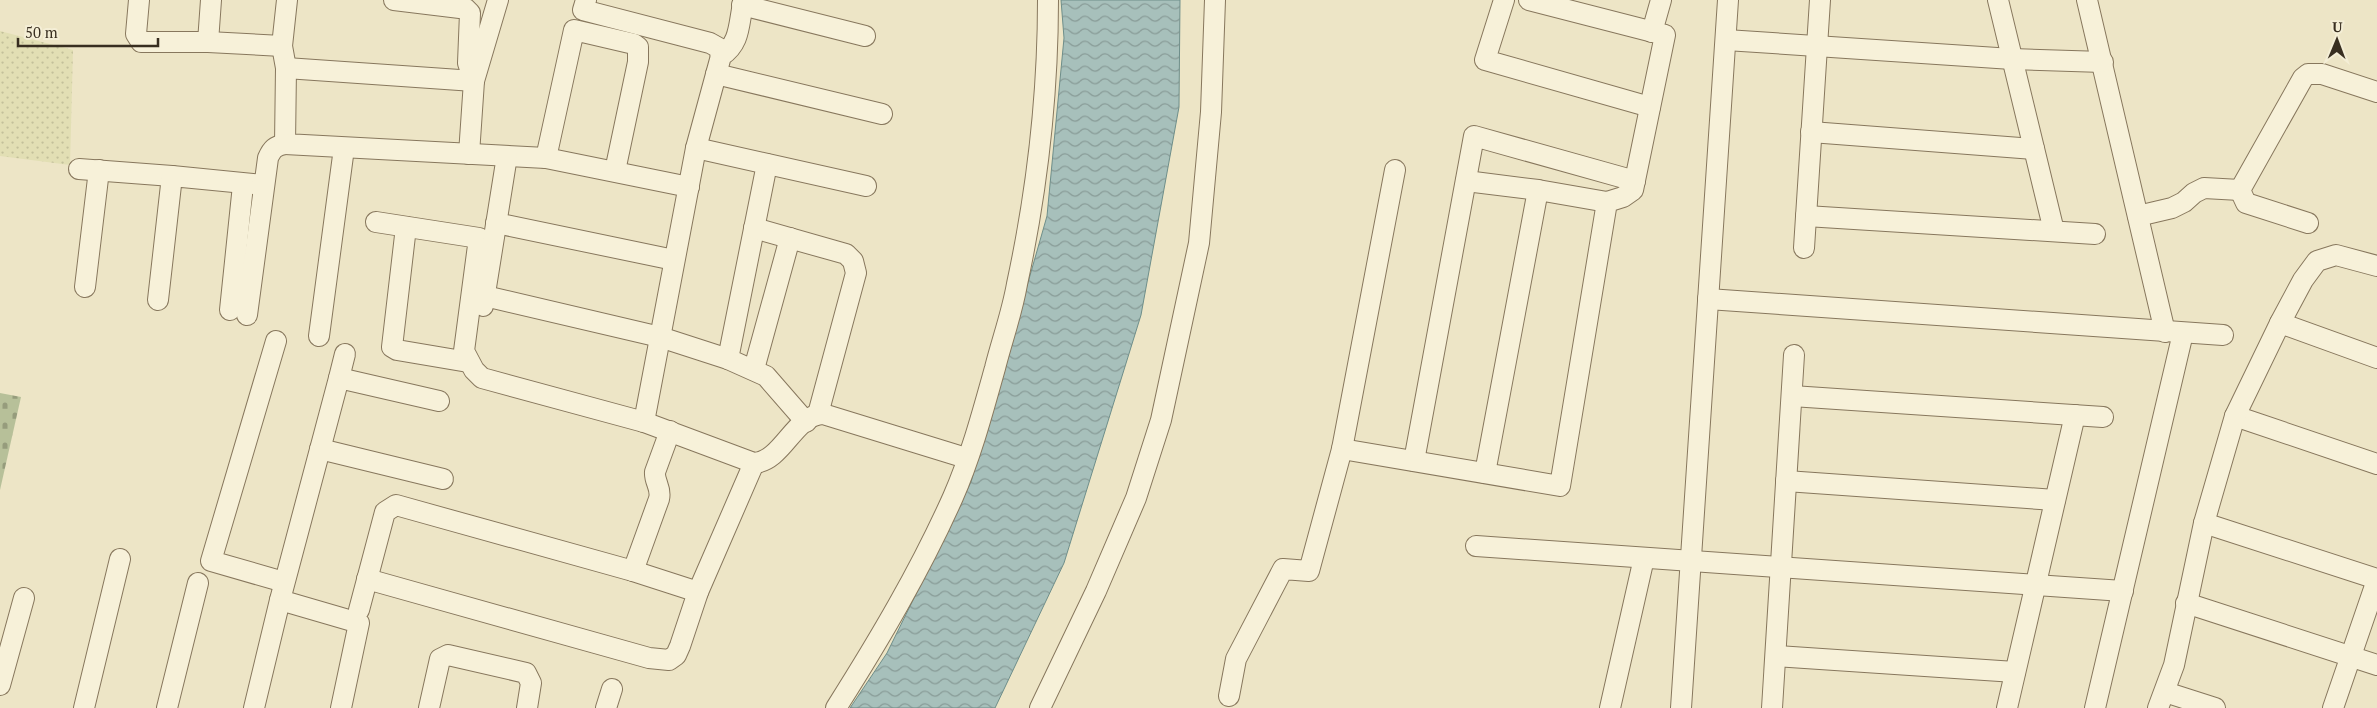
<svg xmlns="http://www.w3.org/2000/svg" width="2377" height="708" font-family="'PT Serif',serif">
<style>
.farmland{fill:url(#farmland-dots)}
.cemetery{fill:url(#cemetery-stones)}
.water{fill:url(#water-waves);stroke:#6e8e8a}
.lines{fill:none;stroke-linecap:round;stroke-linejoin:round}
.street-casing{stroke:#87775d;stroke-width:22}
.street{stroke:#f7f1d9;stroke-width:20}
</style>
<defs>
<pattern id="farmland-dots" width="8" height="8" patternUnits="userSpaceOnUse" patternTransform="scale(1.25)"><rect width="8" height="8" fill="#e2dfb4"/><path d="M2 2h.1M6 6h.1" fill="none" stroke="#c3c09a" stroke-width="1.8" stroke-linecap="round"/></pattern>
<pattern id="cemetery-stones" width="16" height="16" patternUnits="userSpaceOnUse" patternTransform="scale(1.25)"><rect width="16" height="16" fill="#b7c099"/><path d="M2 7V4a2 2 0 0 1 4 0v3zM10 15v-3a2 2 0 0 1 4 0v3z" fill="#969c7c"/></pattern>
<pattern id="water-waves" width="16" height="10" patternUnits="userSpaceOnUse" patternTransform="scale(1.25)"><rect width="16" height="10" fill="#a7c0bb"/><path d="M0 5q4-4 8 0t8 0" fill="none" stroke="#899c98"/></pattern>
</defs>
<rect width="100%" height="100%" fill="#ede5c6"/>
<polygon class="farmland" points="0,31 73,50 70,165 0,156"/>
<polygon class="cemetery" points="0,393 21,397 0,490"/>
<polygon class="water" points="1061,0 1180,0 1179,107 1141,315 1064,563 995,708 850,708 887,653 971,482 1047,216 1064,38"/>
<g class="lines">
<defs>
<g id="street">
<polyline points="139,0 136,34 141,42 208,42 282,46"/>
<polyline points="287,0 282,46 286,68 285,144 546,158 689,187"/>
<polyline points="394,0 460,8 466,9 470,13 468,63 474,81 469,154"/>
<polyline points="586,0 583,10 710,43 719,48 721,56"/>
<polyline points="1504,0 1485,60 1650,107"/>
<polyline points="1998,0 2054,231"/>
<polyline points="2087,0 2165,332"/>
<polyline points="742,5 865,36"/>
<polyline points="1652,32 1661,0"/>
<polyline points="1726,40 2012,59 2103,62"/>
<polyline points="208,42 211,0"/>
<polyline points="286,68 474,81 498,0"/>
<polyline points="716,74 882,114"/>
<polyline points="1811,132 2034,149"/>
<polyline points="696,148 866,186"/>
<polyline points="546,158 574,30 634,44 638,47 638,62 615,171"/>
<polyline points="767,164 728,359 766,376 806,422"/>
<polyline points="79,169 172,176"/>
<polyline points="1466,181 1538,190"/>
<polyline points="1806,216 2095,234"/>
<polyline points="2138,216 2172,208 2184,202 2194,193 2204,188 2240,190"/>
<path d="M376,222l103,16 -15,113 10,19 8,8 162,44 110,41c29,-2 40,-48 69,-49l143,44"/>
<polyline points="496,223 674,260"/>
<polyline points="2308,223 2246,203 2240,190 2303,78 2308,74 2322,74 2377,92"/>
<polyline points="406,227 392,347 397,350 468,362"/>
<polyline points="754,228 846,254 853,261 856,273 818,414"/>
<polyline points="1804,248 1820,0"/>
<polyline points="85,287 99,170"/>
<polyline points="485,296 660,337 728,359"/>
<polyline points="1708,299 2223,335"/>
<polyline points="158,300 172,176 264,185"/>
<polyline points="483,306 507,156"/>
<polyline points="230,310 243,185"/>
<path d="M247,315l21,-157c4,-9 7,-12 17,-14"/>
<polyline points="2280,323 2377,358"/>
<polyline points="319,336 344,148"/>
<polyline points="276,341 211,561 284,582"/>
<polyline points="754,369 790,238"/>
<polyline points="339,378 345,354"/>
<polyline points="1792,396 2103,417"/>
<polyline points="2235,416 2377,464"/>
<path d="M644,422l52,-274 25,-92c21,-14 17,-34 23,-56"/>
<polyline points="320,449 443,479"/>
<polyline points="1342,449 1560,486 1607,202 1623,197 1633,190 1665,35 1529,0"/>
<polyline points="1414,461 1474,136 1635,181"/>
<polyline points="1485,473 1538,190 1607,202"/>
<polyline points="1786,481 2055,500"/>
<polyline points="2204,523 2377,579"/>
<polyline points="1476,546 2123,591"/>
<path d="M633,571l26,-72c3,-11 -5,-17 -4,-27l15,-41"/>
<polyline points="367,579 649,658 669,660 676,655 680,646 698,592 754,463"/>
<polyline points="280,600 339,378 439,401"/>
<polyline points="2186,603 2377,665"/>
<polyline points="359,610 385,512 396,505 633,571 698,592"/>
<polyline points="1776,656 2015,672"/>
<polyline points="0,685 24,598"/>
<polyline points="2165,692 2215,708"/>
<polyline points="1229,696 1236,659 1283,569 1309,571 1342,449 1395,170"/>
<polyline points="84,708 120,559"/>
<polyline points="167,708 198,583"/>
<polyline points="254,708 280,600 359,623 341,708"/>
<polyline points="429,708 440,659 448,655 526,673 531,683 527,708"/>
<polyline points="606,708 612,689"/>
<path d="M836,708c43,-68 84,-137 117,-211 18,-41 30,-86 42,-129 7,-28 17,-55 22,-84 20,-93 31,-188 31,-284"/>
<polyline points="1040,708 1096,591 1136,498 1161,420 1199,243 1211,112 1215,0"/>
<polyline points="1610,708 1644,558"/>
<polyline points="1681,708 1728,0"/>
<polyline points="1772,708 1794,355"/>
<polyline points="2007,708 2075,415"/>
<polyline points="2095,708 2183,333"/>
<polyline points="2158,708 2174,665 2204,523 2235,416 2280,323 2303,280 2317,261 2336,255 2377,266"/>
<polyline points="2333,708 2377,580"/>
</g>
</defs>
<use href="#street" class="street-casing"/>
<use href="#street" class="street"/>
</g>
<g transform="translate(2337 40) rotate(1)" stroke="#f4eed6" stroke-width="4" paint-order="stroke">
<path d="M0-4L9 19L0 12L-9 19Z" fill="#382e20"/>
<text y="-8" font-size="14" font-weight="bold" text-anchor="middle" fill="#382e20">U</text>
</g>
<path d="M18 38v8h140v-8" fill="none" stroke="#382e20" stroke-width="2.5"/>
<text x="25" y="38" font-size="15" fill="#382e20" stroke="#f4eed6" stroke-width="4" paint-order="stroke">50 m</text>
</svg>
